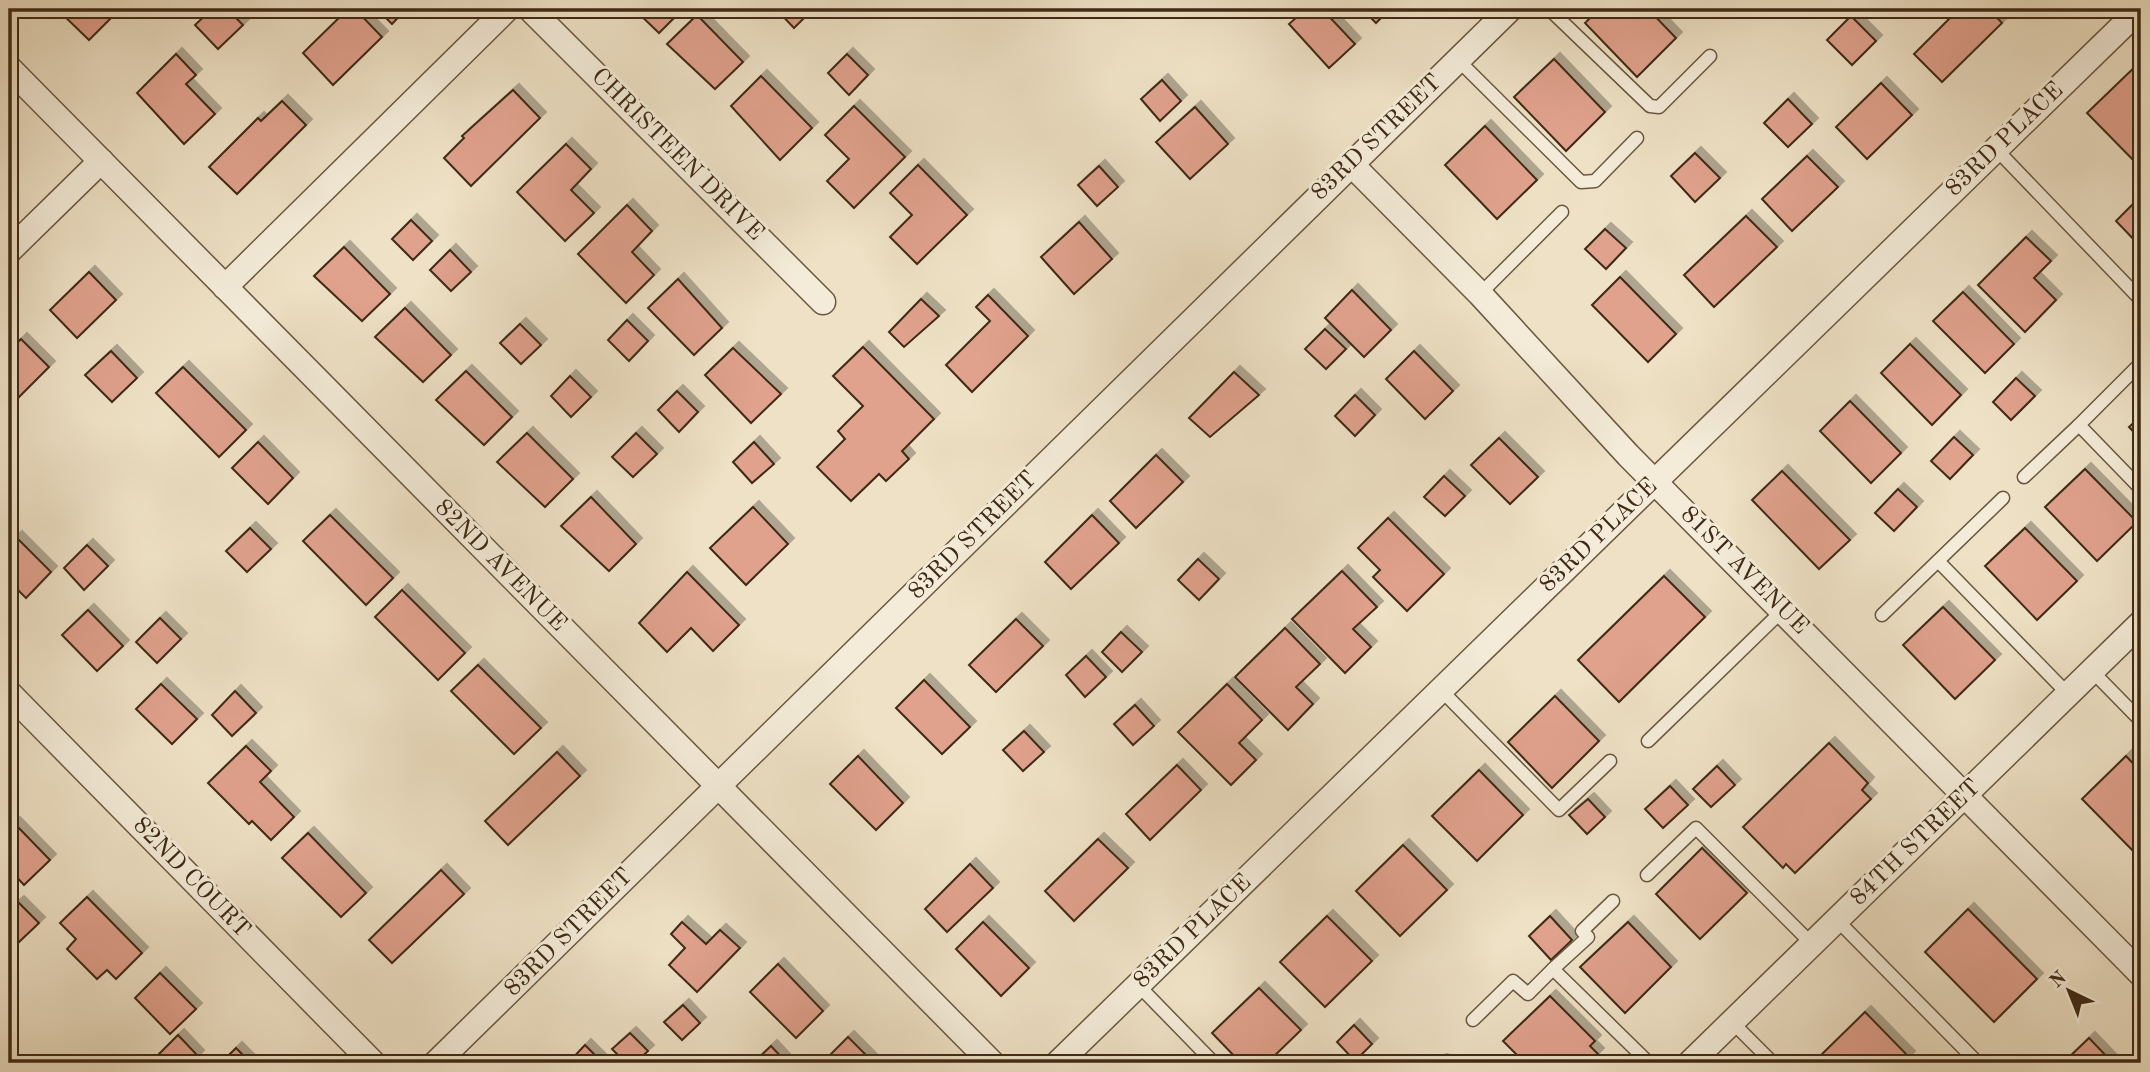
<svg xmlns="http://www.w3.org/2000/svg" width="2150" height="1072" font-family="'Old Standard TT',serif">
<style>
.building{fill:#e0a18d;stroke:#3f2a15;stroke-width:2;filter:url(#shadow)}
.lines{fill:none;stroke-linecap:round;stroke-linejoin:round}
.service-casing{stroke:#6b5841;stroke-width:15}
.minor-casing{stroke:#6b5841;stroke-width:27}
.service{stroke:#f4ecd9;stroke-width:12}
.minor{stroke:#f4ecd9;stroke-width:24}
.labels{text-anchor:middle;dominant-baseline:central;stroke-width:6;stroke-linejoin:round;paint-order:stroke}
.street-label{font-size:24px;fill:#3f2a15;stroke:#f4ecd9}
</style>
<defs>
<filter id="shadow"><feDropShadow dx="6" dy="-6" stdDeviation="0" flood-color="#0004"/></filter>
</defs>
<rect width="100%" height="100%" fill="#eee1c5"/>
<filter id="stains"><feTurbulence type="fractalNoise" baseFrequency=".00286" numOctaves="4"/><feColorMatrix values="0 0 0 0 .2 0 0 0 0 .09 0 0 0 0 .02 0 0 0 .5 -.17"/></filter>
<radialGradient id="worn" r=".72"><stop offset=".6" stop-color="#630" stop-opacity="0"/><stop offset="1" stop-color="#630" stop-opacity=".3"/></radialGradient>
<g class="building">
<polygon points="57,9 120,9 89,40"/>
<polygon points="212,9 227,9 243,25 218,49 195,25"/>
<polygon points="348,9 355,9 382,37 333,85 303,53"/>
<polygon points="377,9 406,9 392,24"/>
<polygon points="634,9 683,9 659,33"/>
<polygon points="776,9 813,9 794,28"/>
<polygon points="1306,9 1322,9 1355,44 1329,68 1289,24"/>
<polygon points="1362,9 1390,9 1376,23"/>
<polygon points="1599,9 1648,9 1676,38 1637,77 1585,23"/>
<polygon points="1959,9 1989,9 2002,23 1942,82 1914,54"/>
<polygon points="697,15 743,62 715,89 667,44"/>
<polygon points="1851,16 1876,41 1852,65 1827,40"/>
<polygon points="176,54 196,75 186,84 215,114 184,144 137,93"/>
<polygon points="847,54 868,75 849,95 828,73"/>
<polygon points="1554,59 1605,112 1566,151 1514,97"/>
<polygon points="2141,61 2141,168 2087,113"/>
<polygon points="761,76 812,128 780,160 731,106"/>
<polygon points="1162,80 1181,101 1160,121 1141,99"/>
<polygon points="1881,83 1912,115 1867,159 1836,127"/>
<polygon points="513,90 540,118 471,186 444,158 464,138 462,136"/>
<polygon points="1788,99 1812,124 1788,147 1764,123"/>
<polygon points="282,101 306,125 237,194 209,167 258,118 261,121"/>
<polygon points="854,106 905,157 854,208 827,181 849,159 825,135"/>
<polygon points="1195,107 1228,144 1190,179 1156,142"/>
<polygon points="1485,126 1537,180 1497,219 1445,165"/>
<polygon points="566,144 591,169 571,190 594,213 565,241 517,192"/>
<polygon points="1695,153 1720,178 1695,202 1671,176"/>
<polygon points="1807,156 1838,187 1792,231 1762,199"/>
<polygon points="918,165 967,215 917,264 890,237 912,215 890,193"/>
<polygon points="1099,166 1118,187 1097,206 1078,185"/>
<polygon points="2141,196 2141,247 2116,221"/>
<polygon points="627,205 652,231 632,252 654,275 626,303 578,254"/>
<polygon points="1746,216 1777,247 1714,307 1684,275"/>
<polygon points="411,220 432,241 413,260 392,239"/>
<polygon points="1079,222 1112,259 1074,294 1041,257"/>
<polygon points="1605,229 1626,248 1606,269 1585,249"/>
<polygon points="2026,237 2051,261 2034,278 2056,300 2025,332 1978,285"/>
<polygon points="344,247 390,294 362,321 314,276"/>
<polygon points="450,250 471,272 451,291 430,270"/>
<polygon points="89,272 116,300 77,338 50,310"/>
<polygon points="1620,277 1676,334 1648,362 1592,305"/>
<polygon points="678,279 722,328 694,355 648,308"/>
<polygon points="1352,290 1391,330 1364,357 1325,318"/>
<polygon points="1963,292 2014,344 1985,373 1933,321"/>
<polygon points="988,295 1028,336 972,392 946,365 990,321 976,307"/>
<polygon points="921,299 939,316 904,347 889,332"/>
<polygon points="405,308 451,355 423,382 375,337"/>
<polygon points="627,320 648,341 629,361 608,340"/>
<polygon points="520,324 541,345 521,364 500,343"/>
<polygon points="1325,329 1346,349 1326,369 1305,349"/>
<polygon points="21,339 49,367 9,407 9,351"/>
<polygon points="1910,344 1961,395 1932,425 1881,373"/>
<polygon points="863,347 934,419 902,451 909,459 886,481 879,474 851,501 817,467 845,439 838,431 863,406 833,376"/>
<polygon points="733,348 781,394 751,423 705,375"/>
<polygon points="111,351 137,378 112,402 85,375"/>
<polygon points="1414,351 1453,391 1425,419 1386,379"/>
<polygon points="183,367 246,430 219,457 156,393"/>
<polygon points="466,371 512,417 484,445 436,400"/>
<polygon points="1234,372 1259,395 1210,437 1189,418"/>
<polygon points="570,376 591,397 571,417 551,396"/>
<polygon points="2016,378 2035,396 2011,420 1993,402"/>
<polygon points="677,391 698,412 679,432 658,410"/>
<polygon points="1355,395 1375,415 1355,436 1335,416"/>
<polygon points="1850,401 1901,453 1871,483 1820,431"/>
<polygon points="2141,416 2141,440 2129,427"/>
<polygon points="527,433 573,479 545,507 497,462"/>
<polygon points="636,433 657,454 633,477 612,457"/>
<polygon points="1954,437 1973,455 1950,479 1931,461"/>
<polygon points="1499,438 1538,477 1510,504 1471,465"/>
<polygon points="258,442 293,478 268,504 232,468"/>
<polygon points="754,442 774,464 752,483 733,462"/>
<polygon points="1156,455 1183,482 1136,528 1110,501"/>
<polygon points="2085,469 2137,522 2097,561 2045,507"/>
<polygon points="1782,471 1850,540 1819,569 1752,500"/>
<polygon points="1444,476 1465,496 1445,516 1424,497"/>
<polygon points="1898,489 1917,507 1894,531 1875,513"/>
<polygon points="591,497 636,544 609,571 561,526"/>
<polygon points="753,507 788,544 746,585 710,548"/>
<polygon points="330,515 393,578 366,605 303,541"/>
<polygon points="1092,515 1119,543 1071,589 1045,562"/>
<polygon points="1388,518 1444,574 1407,611 1373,577 1380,570 1358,548"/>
<polygon points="250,528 271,549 247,572 226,551"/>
<polygon points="2025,528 2077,581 2037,620 1985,566"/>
<polygon points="16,537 51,572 26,598 9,581 9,544"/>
<polygon points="87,545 108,566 84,590 64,568"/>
<polygon points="1198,559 1219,579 1199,600 1178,580"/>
<polygon points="1342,571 1377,607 1353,629 1371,647 1345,673 1292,619"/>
<polygon points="687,572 739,625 713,651 691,628 667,652 639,623"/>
<polygon points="1664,576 1705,617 1619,702 1578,660"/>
<polygon points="402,590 465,653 438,680 375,617"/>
<polygon points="1943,607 1995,660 1955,699 1903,645"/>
<polygon points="88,610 123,646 97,671 62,635"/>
<polygon points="160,618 181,639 157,663 136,642"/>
<polygon points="1016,619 1043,646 996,692 969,665"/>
<polygon points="1285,628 1320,664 1296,687 1313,704 1288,730 1235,677"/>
<polygon points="1121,632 1142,652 1122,672 1102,652"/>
<polygon points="1086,656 1106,677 1085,697 1066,675"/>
<polygon points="478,665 541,728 514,754 451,691"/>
<polygon points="924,680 970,727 942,754 896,708"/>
<polygon points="161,684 197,719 172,744 136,709"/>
<polygon points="1227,684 1262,720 1239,743 1256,760 1231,785 1178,732"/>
<polygon points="235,691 256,713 232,736 212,715"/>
<polygon points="1555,696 1599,741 1552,788 1508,742"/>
<polygon points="1135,705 1154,726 1133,745 1114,724"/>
<polygon points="1024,731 1044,752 1023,771 1003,750"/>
<polygon points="1829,743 1868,783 1862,790 1871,799 1795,873 1786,864 1783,868 1743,827"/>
<polygon points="246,746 271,771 260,782 294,817 271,840 252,821 249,824 208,783"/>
<polygon points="557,752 580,776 508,845 485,821"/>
<polygon points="858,756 903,803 876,830 830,784"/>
<polygon points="2126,756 2141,772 2141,859 2082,799"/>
<polygon points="1177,765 1201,790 1150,840 1126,814"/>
<polygon points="1717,766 1735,785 1711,807 1693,789"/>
<polygon points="1479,770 1523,815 1477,861 1432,816"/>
<polygon points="1670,786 1688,805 1663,828 1645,809"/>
<polygon points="1588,799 1605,817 1587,834 1569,815"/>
<polygon points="14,823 50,860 24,885 13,873 9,876 9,828"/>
<polygon points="308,833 366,893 341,917 282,858"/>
<polygon points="1098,839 1128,868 1074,921 1045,891"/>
<polygon points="1403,845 1447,890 1400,936 1356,891"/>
<polygon points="1702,848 1747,893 1700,939 1656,894"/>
<polygon points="970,864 993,888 947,932 925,909"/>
<polygon points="441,870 464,894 392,963 369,940"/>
<polygon points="87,897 142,953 116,979 107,970 97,979 67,949 76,939 60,923"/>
<polygon points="18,902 39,923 19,942 9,932 9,910"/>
<polygon points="1968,909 2037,979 1994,1022 1925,952"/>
<polygon points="1327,916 1372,961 1325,1007 1280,962"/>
<polygon points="1550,916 1572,940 1551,960 1529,936"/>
<polygon points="682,922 706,944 720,930 740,948 697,992 669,965 685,948 671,934"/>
<polygon points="983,922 1029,968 1001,996 956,949"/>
<polygon points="1628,922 1671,967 1625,1013 1580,967"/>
<polygon points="778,964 823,1011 796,1038 750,992"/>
<polygon points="160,973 196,1009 170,1034 135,998"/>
<polygon points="1259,988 1301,1030 1267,1063 1241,1063 1212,1033"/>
<polygon points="1550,996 1595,1041 1590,1046 1598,1054 1589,1063 1525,1063 1503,1041"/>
<polygon points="683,1005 700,1023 682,1040 664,1022"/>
<polygon points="1865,1012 1909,1057 1903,1063 1823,1063 1818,1058"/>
<polygon points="1354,1025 1372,1044 1355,1061 1337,1042"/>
<polygon points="630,1033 648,1051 635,1063 626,1063 612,1049"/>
<polygon points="178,1035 198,1056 192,1063 158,1063 154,1059"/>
<polygon points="848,1037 874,1063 822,1063"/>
<polygon points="2089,1038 2113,1063 2063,1063"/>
<polygon points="585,1045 600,1060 597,1063 568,1063"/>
<polygon points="771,1046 787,1063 753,1063"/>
<polygon points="236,1048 251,1063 221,1063"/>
</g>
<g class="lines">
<defs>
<g id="service">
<polyline points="1549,9 1650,106 1659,107 1710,56"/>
<polyline points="1458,60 1581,182 1595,181 1637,138"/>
<polyline points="1996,149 2141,300"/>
<polyline points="1480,294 1562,212"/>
<polyline points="2140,364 2079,425 2141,489"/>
<polyline points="2024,477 2079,425"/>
<polyline points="1938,561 2068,694"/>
<polyline points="1882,615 2003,498"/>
<polyline points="2092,671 2141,721"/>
<polyline points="1441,690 1559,810 1610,761"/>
<polyline points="1648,741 1783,610"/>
<polyline points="1647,875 1696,828 1812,944"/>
<polyline points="1837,920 1975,1060"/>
<polyline points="1553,969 1588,937 1582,931 1613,901"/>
<polyline points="1138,985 1214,1063"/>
<polyline points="1473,1020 1513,981 1528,994 1553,969 1649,1063"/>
<polyline points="1732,1022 1773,1063"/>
<polyline points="1307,1063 1308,1063"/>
<polyline points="1445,1063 1447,1061"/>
</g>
<g id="minor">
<polyline points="530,9 823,302"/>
<polyline points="9,68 992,1063"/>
<polyline points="1351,164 1480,294 1628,455 2141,974"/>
<polyline points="9,251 101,161"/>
<polyline points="225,287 507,9"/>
<polyline points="9,693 373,1063"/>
<polyline points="436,1063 1510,9"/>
<polyline points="1058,1063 2140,9"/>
<polyline points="1690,1063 2141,623"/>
</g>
</defs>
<use href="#service" class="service-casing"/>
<use href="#minor" class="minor-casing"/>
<use href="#service" class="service"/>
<use href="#minor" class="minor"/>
</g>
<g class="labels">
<g class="street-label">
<text transform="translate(1377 138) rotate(-44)">83RD STREET</text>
<text transform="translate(2005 140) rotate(-44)">83RD PLACE</text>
<text transform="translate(677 155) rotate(45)">CHRISTEEN DRIVE</text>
<text transform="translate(973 536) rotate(-45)">83RD STREET</text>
<text transform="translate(1599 536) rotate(-44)">83RD PLACE</text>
<text transform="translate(500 566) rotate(45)">82ND AVENUE</text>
<text transform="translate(1744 571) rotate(45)">81ST AVENUE</text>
<text transform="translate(1916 843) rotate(-44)">84TH STREET</text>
<text transform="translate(191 878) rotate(46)">82ND COURT</text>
<text transform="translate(1193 932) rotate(-44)">83RD PLACE</text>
<text transform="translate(569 933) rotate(-45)">83RD STREET</text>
</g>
</g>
<rect width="2150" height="1072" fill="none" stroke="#eee1c5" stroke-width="35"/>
<rect x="10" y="10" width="2129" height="1051" fill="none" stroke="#3f2a15" stroke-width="3.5"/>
<rect x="18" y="18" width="2115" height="1037" fill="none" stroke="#3f2a15" stroke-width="2"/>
<g transform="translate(2069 991) rotate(317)" stroke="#f4ecd9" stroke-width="5" paint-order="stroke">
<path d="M0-5L12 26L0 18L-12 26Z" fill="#3f2a15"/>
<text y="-10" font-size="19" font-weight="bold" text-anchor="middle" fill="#3f2a15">N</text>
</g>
<rect width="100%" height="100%" filter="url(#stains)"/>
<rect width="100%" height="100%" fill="url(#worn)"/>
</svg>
